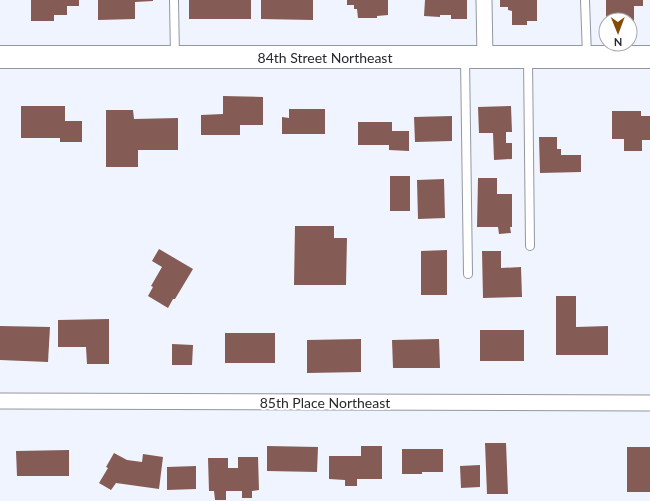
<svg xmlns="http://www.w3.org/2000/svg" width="650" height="501" font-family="Lato,sans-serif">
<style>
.building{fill:#845b55}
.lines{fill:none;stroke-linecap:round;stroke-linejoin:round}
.lane-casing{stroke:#9497a0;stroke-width:10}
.street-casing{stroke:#9497a0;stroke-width:17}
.secondary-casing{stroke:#9497a0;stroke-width:24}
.lane{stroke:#fff;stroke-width:8}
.street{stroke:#fff;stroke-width:15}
.secondary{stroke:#fff;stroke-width:22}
.labels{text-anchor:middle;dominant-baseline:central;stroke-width:4;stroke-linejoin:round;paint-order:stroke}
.street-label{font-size:14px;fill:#27282c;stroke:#fff}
</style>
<rect width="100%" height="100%" fill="#f0f4fe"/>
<g class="building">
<polygon points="31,0 79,0 79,6 67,6 67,15 54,15 54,21 31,21"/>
<polygon points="98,0 153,0 153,1 135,2 135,19 98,20"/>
<rect x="189" y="0" width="62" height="19"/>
<polygon points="261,0 313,0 313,20 261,19"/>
<polygon points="347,0 388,0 388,15 377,16 377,18 358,18 357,9 354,9 354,5 347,5"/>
<polygon points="425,0 467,0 467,19 451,19 451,15 440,15 440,17 424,16"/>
<polygon points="500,0 537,0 537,21 527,21 527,25 512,25 512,11 508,10 508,7 500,7"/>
<polygon points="606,0 643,0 643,6 634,6 634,22 630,23 630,20 606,20"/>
<polygon points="223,96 263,97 263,125 240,125 240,135 201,135 201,115 223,114"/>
<polygon points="21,106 65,106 65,121 82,121 82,142 60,142 60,138 21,138"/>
<polygon points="511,106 512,132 506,132 506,143 512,143 512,159 494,160 493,133 479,133 478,107"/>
<polygon points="289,109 325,109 325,134 282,134 282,117 289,118"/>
<polygon points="106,110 133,110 134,119 178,118 178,150 138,150 138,167 106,167"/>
<polygon points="612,111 641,111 641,116 650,116 650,140 642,140 642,151 624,151 624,139 612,139"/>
<polygon points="452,116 452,141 415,142 414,117"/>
<polygon points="358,122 392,122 392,131 409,131 409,151 389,150 389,145 358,145"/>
<polygon points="539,137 557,137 557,149 561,149 561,155 581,155 581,172 540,173"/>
<rect x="390" y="176" width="20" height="35"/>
<polygon points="478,178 497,178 497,194 512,194 512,227 510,227 511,233 499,234 498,227 477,227"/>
<polygon points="444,179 445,218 418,219 417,180"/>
<polygon points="295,226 334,226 334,238 347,238 346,285 294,285"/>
<polygon points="159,249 193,269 175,299 173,299 168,308 148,296 153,287 151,286 162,267 152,261"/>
<polygon points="447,250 447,295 421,295 421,251"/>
<polygon points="482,251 501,251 501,268 521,267 522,297 483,298"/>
<polygon points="556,296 576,296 576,327 608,326 608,355 556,355"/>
<polygon points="109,319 109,364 87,364 86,347 58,347 58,320"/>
<polygon points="0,326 50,327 48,362 0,360"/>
<rect x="480" y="330" width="44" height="31"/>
<rect x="225" y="333" width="50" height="30"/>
<polygon points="361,339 361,372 307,373 307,340"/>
<polygon points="439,339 440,368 393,368 392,340"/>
<polygon points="172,344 193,345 192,365 172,365"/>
<polygon points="485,443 506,443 508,494 487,494"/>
<polygon points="267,446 318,447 317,472 267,471"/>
<polygon points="361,446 382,446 382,479 357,479 357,486 345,486 345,480 329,479 329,456 361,456"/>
<rect x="627" y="447" width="23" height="45"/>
<polygon points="402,449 443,449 443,472 422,472 422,474 402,474"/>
<polygon points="69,450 69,476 17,476 16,451"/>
<polygon points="114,453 127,460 142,462 143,454 163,457 159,489 116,483 111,490 99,483 108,468 106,467"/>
<polygon points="238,457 258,457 259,490 252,491 252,498 242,498 242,491 226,491 226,500 215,500 214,491 209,491 208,458 228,458 228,468 238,468"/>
<polygon points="480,465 480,487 461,488 460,466"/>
<polygon points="196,466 196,489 167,490 167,467"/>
</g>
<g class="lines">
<defs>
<g id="lane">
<polyline points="174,0 175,57"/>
<polyline points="585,0 587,56"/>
<polyline points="465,58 468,274"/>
<polyline points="528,58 530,246"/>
</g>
<g id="street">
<polyline points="484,0 485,57"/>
<polyline points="0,401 650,403"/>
</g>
<polyline id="secondary" points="0,57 650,57"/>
</defs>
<use href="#lane" class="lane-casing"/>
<use href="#street" class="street-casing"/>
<use href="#secondary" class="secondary-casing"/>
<use href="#lane" class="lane"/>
<use href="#street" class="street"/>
<use href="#secondary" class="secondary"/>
</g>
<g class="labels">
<g class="street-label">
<text x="325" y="57">84th Street Northeast</text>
<text x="325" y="402">85th Place Northeast</text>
</g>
</g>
<g transform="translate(618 32) rotate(179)"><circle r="19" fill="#ffffff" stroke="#a9a9ab"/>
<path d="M0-3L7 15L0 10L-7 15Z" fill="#864b03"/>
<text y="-6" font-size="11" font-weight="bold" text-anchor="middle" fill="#27282c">N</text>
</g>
</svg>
